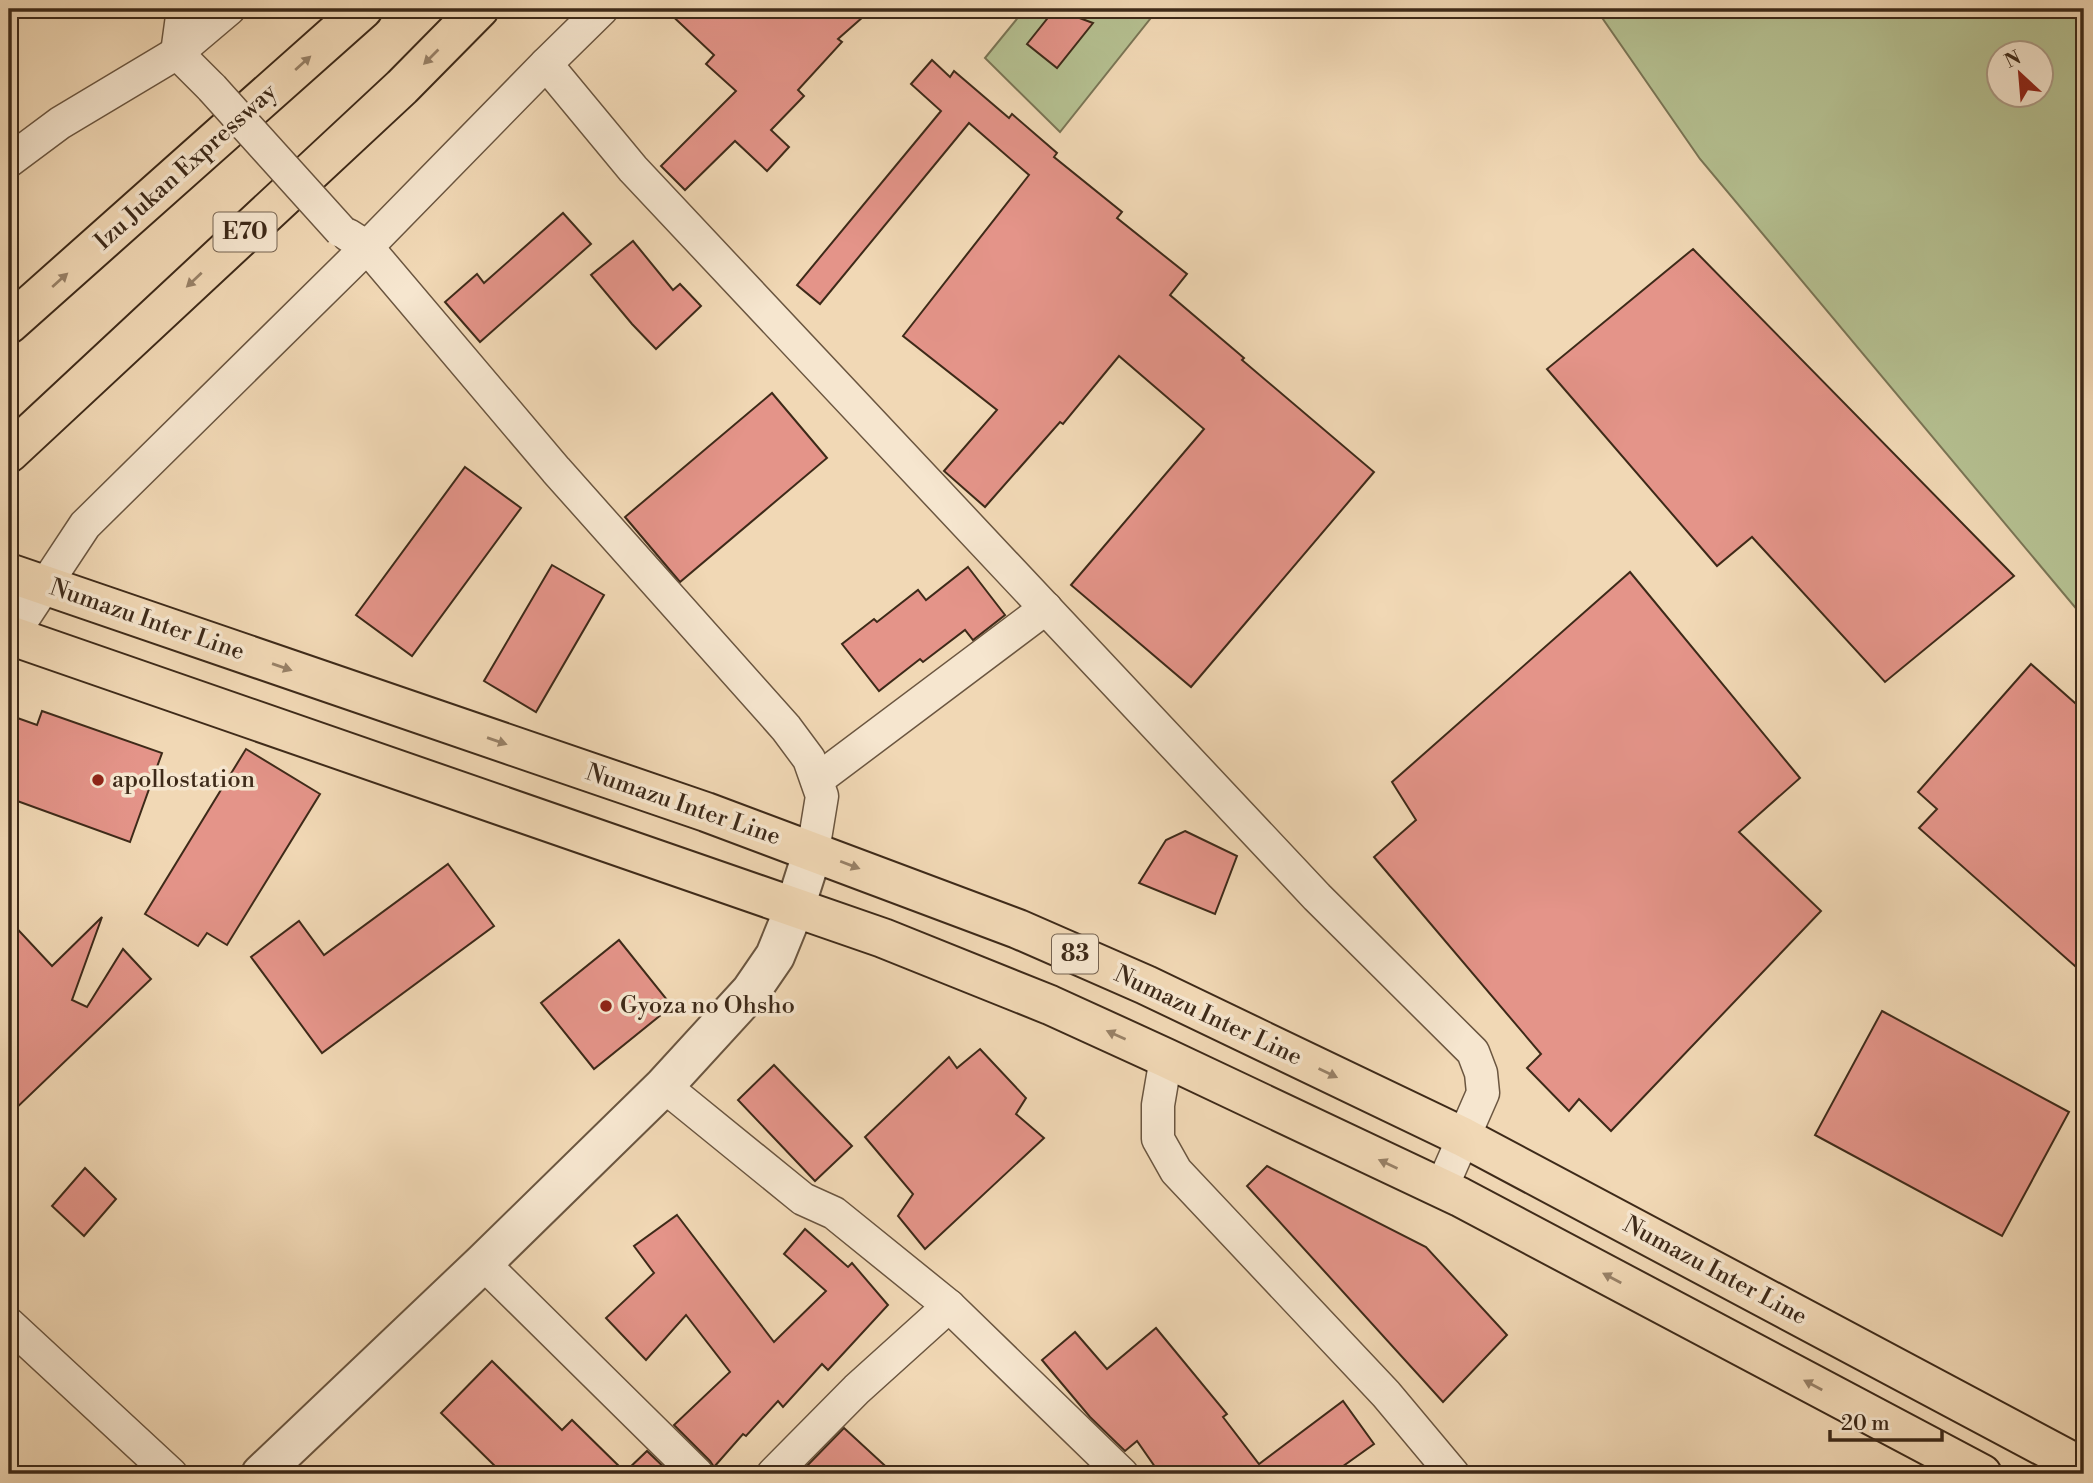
<svg xmlns="http://www.w3.org/2000/svg" width="2093" height="1483" font-family="'Libre Bodoni',serif">
<style>
.green{fill:#b5c091;stroke:#7a7555;stroke-width:2;fill-rule:evenodd}
.building{fill:#e49489;stroke:#3e2a19;stroke-width:2}
.lines{fill:none;stroke-linecap:round;stroke-linejoin:round}
.minor-casing{stroke:#6b5640;stroke-width:35}
.tertiary-casing{stroke:#6b5640;stroke-width:42}
.primary-casing{stroke:#3e2a19;stroke-width:42}
.motorway-casing{stroke:#3e2a19;stroke-width:42}
.minor{stroke:#f6e6cf;stroke-width:32}
.tertiary{stroke:#f6e6cf;stroke-width:38}
.primary{stroke:#f1d8b5;stroke-width:38}
.motorway{stroke:#f1d8b5;stroke-width:38}
.minor-bridge-casing{stroke:#6b5640;stroke-width:35;stroke-linecap:butt}
.minor-bridge{stroke:#f6e6cf;stroke-width:32}
.oneway{fill:#988167}
.poi-dot{fill:#8f2418;stroke:#f6e6cf;stroke-width:2.5}
.labels{text-anchor:middle;dominant-baseline:central;stroke-width:7;stroke-linejoin:round;paint-order:stroke}
.shield{fill:#f6e6cf;stroke:#756250;stroke-width:2}
.shield-label{font-size:23px;font-weight:bold;fill:#3e2a19}
.street-label{font-size:24px;fill:#3e2a19;stroke:#f6e6cf}
.poi-label{font-size:24px;fill:#3e2a19;stroke:#f6e6cf;text-anchor:start}
</style>
<rect width="100%" height="100%" fill="#f1d8b5"/>
<filter id="stains"><feTurbulence type="fractalNoise" baseFrequency=".00286" numOctaves="4"/><feColorMatrix values="0 0 0 0 .2 0 0 0 0 .09 0 0 0 0 .02 0 0 0 .5 -.17"/></filter>
<radialGradient id="worn" r=".72"><stop offset=".6" stop-color="#630" stop-opacity="0"/><stop offset="1" stop-color="#630" stop-opacity=".3"/></radialGradient>
<g class="green">
<polygon points="1025,9 1158,9 1060,132 985,58"/>
<path d="M1596,9h488v609l-384,-459zM1998,52h42v42h-42z"/>
</g>
<g class="building">
<polygon points="665,9 872,9 838,39 842,42 798,90 804,96 771,130 789,147 767,171 735,141 685,190 661,166 736,91 706,64 714,55"/>
<polygon points="1055,9 1093,23 1057,68 1027,44"/>
<polygon points="932,60 950,77 954,71 1009,118 1012,114 1057,153 1054,157 1122,212 1117,218 1187,274 1170,295 1244,358 1242,360 1374,472 1191,687 1071,585 1204,429 1119,356 1063,424 1060,422 985,507 944,471 997,410 903,336 1029,175 969,123 820,304 797,285 941,111 911,84"/>
<polygon points="563,213 591,244 480,342 445,302 477,274 484,283"/>
<polygon points="633,241 673,290 680,284 701,306 656,349 632,324 591,275"/>
<polygon points="1693,249 2014,576 1885,682 1752,537 1717,566 1547,369"/>
<polygon points="772,393 827,458 680,582 625,517"/>
<polygon points="465,467 521,508 412,656 356,615"/>
<polygon points="552,565 604,595 536,712 484,681"/>
<polygon points="968,567 1005,615 973,640 965,630 923,662 920,659 879,691 842,644 874,619 877,622 918,590 926,600"/>
<polygon points="1630,572 1800,778 1739,832 1821,911 1611,1131 1579,1099 1569,1111 1527,1068 1541,1054 1374,857 1416,820 1392,782"/>
<polygon points="2031,664 2084,711 2084,974 1919,828 1937,809 1918,792"/>
<polygon points="42,711 162,753 130,842 9,798 9,715 37,725"/>
<polygon points="246,749 320,794 227,945 207,933 198,946 145,914"/>
<polygon points="1185,831 1237,856 1215,914 1139,883 1166,840"/>
<polygon points="448,864 494,926 322,1053 251,957 299,921 324,955"/>
<polygon points="102,917 72,1000 87,1007 123,949 151,979 9,1115 9,920 52,966"/>
<polygon points="619,940 672,1006 594,1069 541,1003"/>
<polygon points="1882,1011 2069,1112 2002,1236 1815,1135"/>
<polygon points="980,1049 1026,1098 1016,1114 1044,1138 925,1249 898,1216 913,1194 865,1137 949,1057 957,1068"/>
<polygon points="774,1065 852,1146 815,1181 738,1100"/>
<polygon points="1267,1166 1426,1247 1507,1335 1443,1402 1247,1186"/>
<polygon points="85,1168 116,1199 84,1236 52,1206"/>
<polygon points="677,1215 774,1342 826,1291 784,1254 805,1229 848,1267 852,1263 888,1305 828,1370 822,1364 783,1407 778,1401 746,1436 743,1434 714,1467 710,1461 674,1425 730,1372 686,1315 646,1360 606,1318 654,1273 634,1246"/>
<polygon points="1156,1328 1227,1414 1223,1417 1259,1464 1343,1401 1374,1444 1332,1474 1160,1474 1137,1441 1125,1451 1090,1417 1042,1360 1075,1332 1107,1369"/>
<polygon points="492,1361 562,1430 572,1420 625,1472 647,1451 671,1474 503,1474 441,1413"/>
<polygon points="844,1428 894,1474 799,1474"/>
</g>
<g class="lines">
<defs>
<g id="minor">
<polyline points="177,53 212,88"/>
<polyline points="177,53 183,9"/>
<polyline points="546,64 633,169 1317,897 1473,1052 1481,1073 1483,1093 1441,1189"/>
<polyline points="9,161 60,123 177,53 229,9"/>
<polyline points="348,235 367,247 556,470 786,728 809,759 822,796 813,851"/>
<polyline points="9,640 85,525 367,247 546,64 602,9"/>
<polyline points="817,780 1046,608"/>
<polyline points="1166,1058 1158,1105 1158,1139 1176,1171 1386,1394 1453,1474"/>
<polyline points="664,1086 803,1199 834,1213 949,1306 1122,1474"/>
<polyline points="483,1263 697,1474"/>
<polyline points="9,1324 171,1474"/>
<polyline points="773,1474 857,1389 949,1306"/>
</g>
<polyline id="tertiary" points="261,1474 483,1263 664,1086 751,991 775,956 795,907 813,851"/>
<g id="primary">
<polyline points="9,573 706,812 1018,929 1146,985 1463,1137 2084,1468"/>
<polyline points="9,635 883,938 1050,1005 1166,1058 1460,1197 1982,1474"/>
</g>
<g id="motorway">
<polyline points="9,324 363,9"/>
<polyline points="9,453 402,87 479,9"/>
</g>
</defs>
<use href="#minor" class="minor-casing"/>
<use href="#tertiary" class="tertiary-casing"/>
<use href="#primary" class="primary-casing"/>
<use href="#motorway" class="motorway-casing"/>
<use href="#minor" class="minor"/>
<use href="#tertiary" class="tertiary"/>
<use href="#primary" class="primary"/>
<use href="#motorway" class="motorway"/>
<defs>
<polyline id="minor-bridge" points="212,88 341,231"/>
</defs>
<use href="#minor-bridge" class="minor-bridge-casing"/>
<use href="#minor-bridge" class="minor-bridge"/>
</g>
<defs><path id="oneway-solid" d="M-6-.8H1V-3.2L6.5 0L1 3.2V.8H-6Z" transform="scale(1.75)"/></defs>
<g class="oneway">
<use href="#oneway-solid" transform="translate(431 57) rotate(135)"/>
<use href="#oneway-solid" transform="translate(303 63) rotate(-42)"/>
<use href="#oneway-solid" transform="translate(60 280) rotate(-42)"/>
<use href="#oneway-solid" transform="translate(194 280) rotate(137)"/>
<use href="#oneway-solid" transform="translate(282 667) rotate(19)"/>
<use href="#oneway-solid" transform="translate(497 741) rotate(19)"/>
<use href="#oneway-solid" transform="translate(850 865) rotate(21)"/>
<use href="#oneway-solid" transform="translate(1116 1035) rotate(-156)"/>
<use href="#oneway-solid" transform="translate(1328 1073) rotate(26)"/>
<use href="#oneway-solid" transform="translate(1388 1164) rotate(-155)"/>
<use href="#oneway-solid" transform="translate(1612 1278) rotate(-152)"/>
<use href="#oneway-solid" transform="translate(1813 1385) rotate(-152)"/>
</g>
<g class="poi-dot">
<circle cx="98" cy="780" r="7"/>
<circle cx="606" cy="1006" r="7"/>
</g>
<g class="labels">
<g class="shield">
<rect x="213.5" y="212.5" width="63" height="39" rx="5"/>
<rect x="1052" y="934.5" width="46" height="39" rx="5"/>
</g>
<g class="shield-label">
<text x="245" y="232">E70</text>
<text x="1075" y="954">83</text>
</g>
<g class="street-label">
<text transform="translate(186 167) rotate(-42)">Izu Jukan Expressway</text>
<text transform="translate(147 620) rotate(19)">Numazu Inter Line</text>
<text transform="translate(683 805) rotate(19)">Numazu Inter Line</text>
<text transform="translate(1208 1016) rotate(25)">Numazu Inter Line</text>
<text transform="translate(1715 1271) rotate(28)">Numazu Inter Line</text>
</g>
<g class="poi-label">
<text x="112" y="780">apollostation</text>
<text x="620" y="1006">Gyoza no Ohsho</text>
</g>
</g>
<rect width="2093" height="1483" fill="none" stroke="#f1d8b5" stroke-width="35"/>
<rect x="10" y="10" width="2072" height="1462" fill="none" stroke="#3e2a19" stroke-width="3.5"/>
<rect x="18" y="18" width="2058" height="1448" fill="none" stroke="#3e2a19" stroke-width="2"/>
<g transform="translate(2020 74) rotate(334)"><circle r="33" fill="#f6e6cf" stroke="#ac9b86" stroke-width="2"/>
<path d="M0-5L12 26L0 18L-12 26Z" fill="#8f2418"/>
<text y="-10" font-size="19" font-weight="bold" text-anchor="middle" fill="#3e2a19">N</text>
</g>
<path d="M1830 1430v10h112v-10" fill="none" stroke="#3e2a19" stroke-width="3.5"/>
<text x="1841" y="1430" font-size="21" fill="#3e2a19" stroke="#f6e6cf" stroke-width="5" paint-order="stroke">20 m</text>
<rect width="100%" height="100%" filter="url(#stains)"/>
<rect width="100%" height="100%" fill="url(#worn)"/>
</svg>
